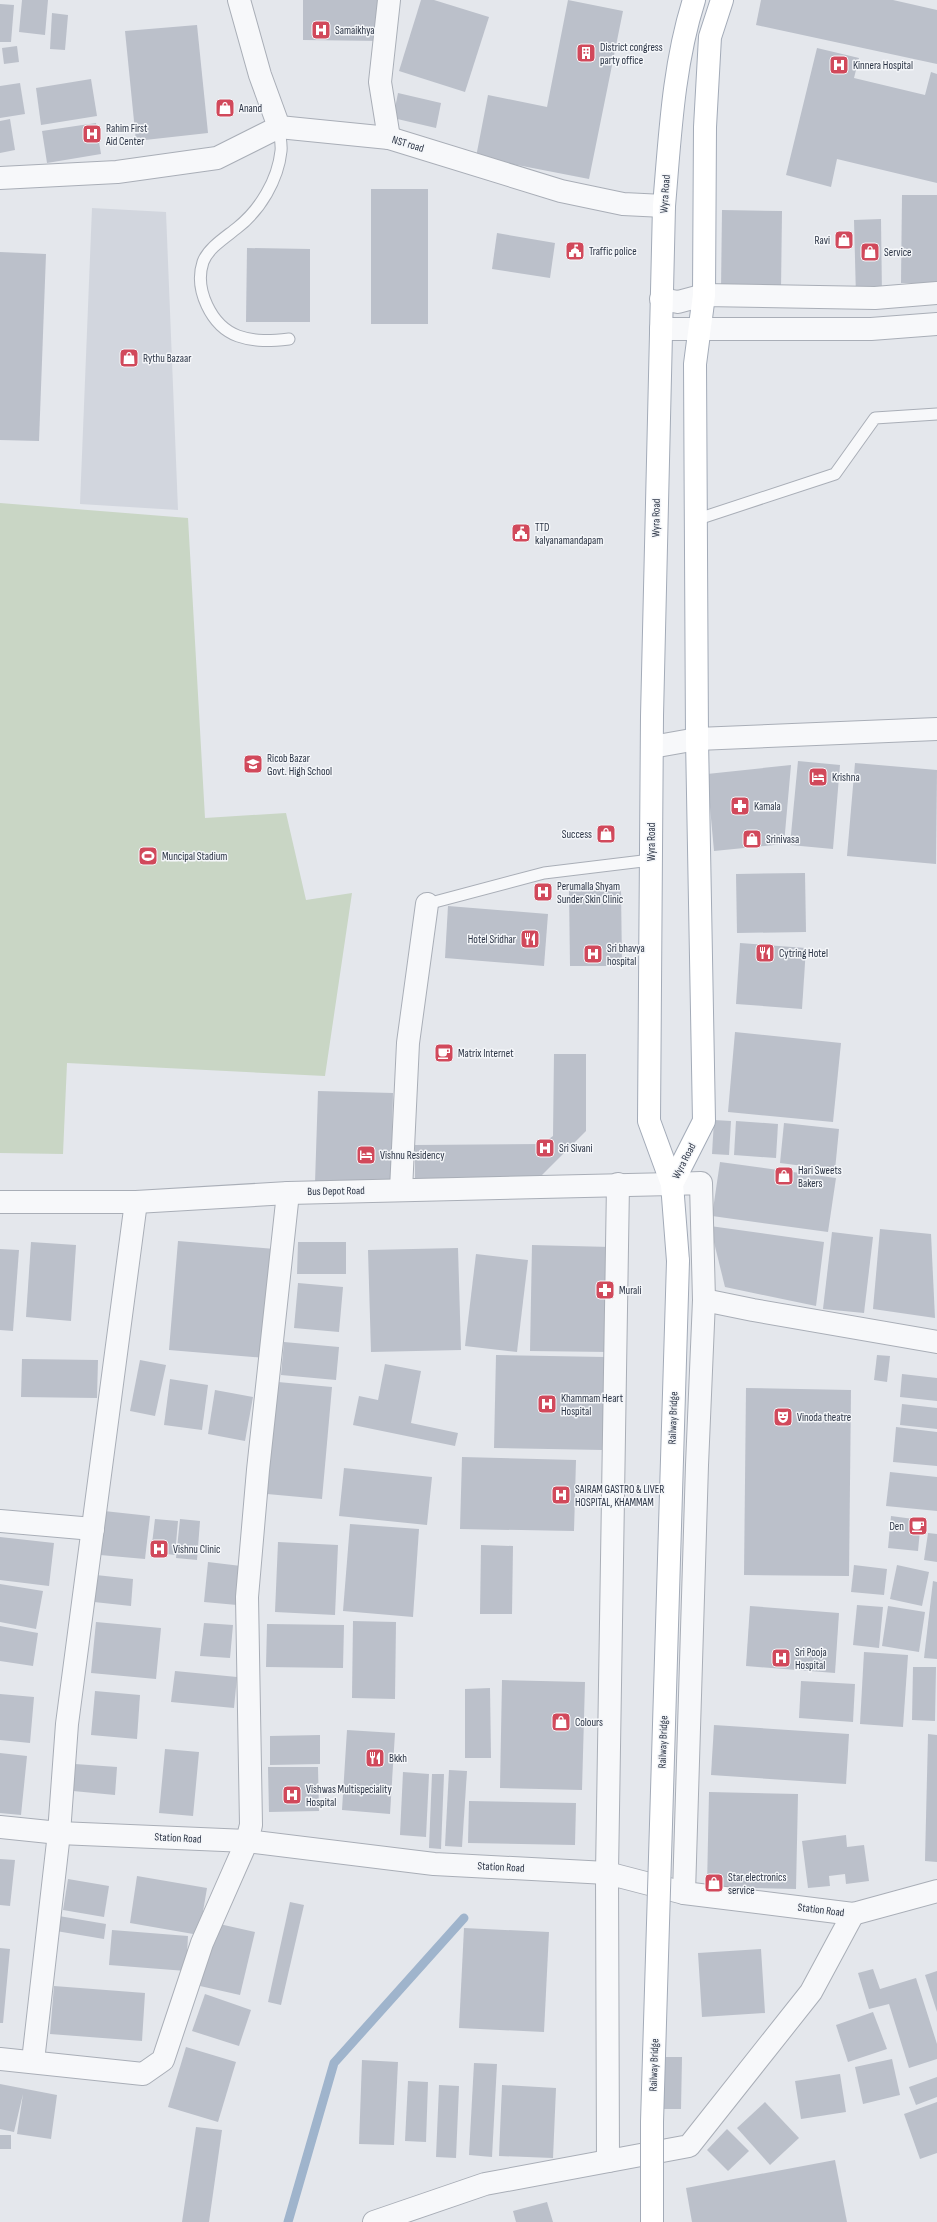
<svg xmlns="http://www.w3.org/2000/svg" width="937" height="2222" font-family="'Sofia Sans Condensed',sans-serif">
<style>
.built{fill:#d2d6de}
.green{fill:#c9d6c5}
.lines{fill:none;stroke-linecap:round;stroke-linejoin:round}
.stream{stroke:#9fb4cc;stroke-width:9}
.building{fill:#bbc0ca}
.service-casing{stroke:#a9aeb7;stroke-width:13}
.minor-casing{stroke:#a9aeb7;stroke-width:24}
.tertiary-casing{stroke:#a9aeb7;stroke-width:24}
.primary-casing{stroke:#a3abb8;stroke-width:24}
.service{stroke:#f7f8fa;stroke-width:11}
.minor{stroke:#f7f8fa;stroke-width:22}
.tertiary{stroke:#f7f8fa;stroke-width:22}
.primary{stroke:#fff;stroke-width:22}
.primary-bridge-casing{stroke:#a3abb8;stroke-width:24;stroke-linecap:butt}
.primary-bridge{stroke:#fff;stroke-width:22}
.labels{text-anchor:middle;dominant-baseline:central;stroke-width:3;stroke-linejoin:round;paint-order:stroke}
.poi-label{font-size:11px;fill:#2b3445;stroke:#f4f6f9;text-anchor:start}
.street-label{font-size:11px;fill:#2b3445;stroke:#f4f6f9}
</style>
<rect width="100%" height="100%" fill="#e4e7ec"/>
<polygon class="built" points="92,208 166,212 178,510 80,504"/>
<polygon class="green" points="0,503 188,518 205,818 286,813 306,900 352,893 325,1076 67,1063 63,1154 0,1153"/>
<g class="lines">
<polyline class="stream" points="288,2222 334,2063 464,1918"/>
</g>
<g class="building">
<polygon points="22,0 48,0 45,35 19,32"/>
<polygon points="303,0 383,0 383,41 303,40"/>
<polygon points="421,0 434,0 489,17 465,92 399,71"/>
<polygon points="568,0 623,11 589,179 476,157 488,95 547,107"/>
<polygon points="761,0 893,0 937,10 937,64 756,25"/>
<polygon points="0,4 14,5 11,42 0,42"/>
<polygon points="52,13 68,15 65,50 50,49"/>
<polygon points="197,25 208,133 136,141 125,31"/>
<polygon points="17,46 19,62 4,64 2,48"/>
<polygon points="817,48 859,58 854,78 925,95 931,72 937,74 937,183 837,159 831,187 786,175"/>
<polygon points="91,79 97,116 41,125 36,88"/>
<polygon points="20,83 25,114 0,118 0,86"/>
<polygon points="398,93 441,103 436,128 393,118"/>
<polygon points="10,119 15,150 0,153 0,121"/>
<polygon points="96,123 101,154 47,163 42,131"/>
<rect x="371" y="189" width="57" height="135"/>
<polygon points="902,195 937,195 937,283 901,283"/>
<polygon points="722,210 782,211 781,290 721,290"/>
<polygon points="881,219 882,297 856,297 854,220"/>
<polygon points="497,233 555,243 550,278 492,269"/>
<polygon points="247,248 310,249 310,322 246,322"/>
<polygon points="0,252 46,254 39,441 0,440"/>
<polygon points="798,761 840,765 833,849 790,845"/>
<polygon points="855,763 937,770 936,864 847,856"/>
<polygon points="791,765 784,844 714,851 707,774"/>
<polygon points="805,873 806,932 737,933 736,874"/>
<polygon points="621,890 622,966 570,966 569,891"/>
<polygon points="448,906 548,914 544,966 445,958"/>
<polygon points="740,943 806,948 802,1009 736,1004"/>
<polygon points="735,1032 841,1043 833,1122 728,1112"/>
<polygon points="554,1054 586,1054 586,1131 539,1178 415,1179 415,1145 542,1144 553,1136"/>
<polygon points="318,1091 393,1093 391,1185 315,1183"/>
<polygon points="714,1120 731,1121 729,1155 712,1154"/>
<polygon points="736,1121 778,1124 776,1158 734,1155"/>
<polygon points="784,1123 839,1129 835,1170 780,1163"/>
<polygon points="720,1162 836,1178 828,1232 712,1216"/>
<polygon points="710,1226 824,1242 816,1306 725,1287"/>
<polygon points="880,1229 931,1234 935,1318 873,1309"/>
<polygon points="832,1232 873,1237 864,1313 823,1309"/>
<polygon points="178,1241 275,1249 265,1358 169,1350"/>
<polygon points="31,1242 76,1245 71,1321 26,1317"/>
<polygon points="298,1242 346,1242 346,1274 297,1274"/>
<polygon points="532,1245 611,1247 609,1352 530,1351"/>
<polygon points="458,1248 461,1350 371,1352 368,1250"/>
<polygon points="0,1249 19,1250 13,1331 0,1330"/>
<polygon points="476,1254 528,1260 517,1352 465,1346"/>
<polygon points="298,1283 343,1287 339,1332 294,1328"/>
<polygon points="284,1342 339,1347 336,1380 281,1375"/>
<polygon points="496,1355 605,1357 603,1450 494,1448"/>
<polygon points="877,1355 890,1356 887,1382 874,1380"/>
<polygon points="22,1359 98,1360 97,1398 21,1397"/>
<polygon points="140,1360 166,1365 155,1416 130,1411"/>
<polygon points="385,1364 421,1371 411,1423 458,1433 455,1446 353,1425 359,1396 378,1400"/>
<polygon points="902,1374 937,1378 937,1401 900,1397"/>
<polygon points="170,1379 208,1385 202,1430 164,1425"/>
<polygon points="278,1382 332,1387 322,1499 267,1494"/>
<polygon points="746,1388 851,1390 849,1576 744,1575"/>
<polygon points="215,1390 253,1397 245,1441 208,1434"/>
<polygon points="902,1404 937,1408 937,1429 900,1425"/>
<polygon points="896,1427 937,1432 937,1466 893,1462"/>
<polygon points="462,1457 576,1460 574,1531 460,1529"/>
<polygon points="344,1468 432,1477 427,1525 339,1516"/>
<polygon points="890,1472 937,1477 937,1511 886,1506"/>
<polygon points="104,1511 150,1516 145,1559 100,1555"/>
<polygon points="891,1516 921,1520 918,1551 888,1548"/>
<polygon points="155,1519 178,1521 175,1555 151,1552"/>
<polygon points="180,1519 200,1521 197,1560 176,1558"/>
<polygon points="350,1524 419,1529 413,1617 343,1611"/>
<polygon points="928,1533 937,1534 937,1562 924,1560"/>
<polygon points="0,1537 54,1543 49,1586 0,1580"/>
<polygon points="278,1542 338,1545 335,1615 275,1612"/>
<polygon points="481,1545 513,1546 512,1614 480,1614"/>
<polygon points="208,1562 241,1566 237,1605 204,1602"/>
<polygon points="854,1565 887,1569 884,1595 851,1592"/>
<polygon points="897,1565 929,1572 922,1606 890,1599"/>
<polygon points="96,1575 133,1579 131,1606 94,1602"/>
<polygon points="933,1581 937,1582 937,1659 924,1658"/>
<polygon points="0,1584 43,1591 36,1629 0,1622"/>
<polygon points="857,1605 883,1607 879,1648 853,1645"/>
<polygon points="750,1606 839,1613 835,1673 746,1666"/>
<polygon points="888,1606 925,1612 919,1652 882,1646"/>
<polygon points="353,1621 396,1622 395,1699 352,1698"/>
<polygon points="96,1622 161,1628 156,1679 91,1673"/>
<polygon points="204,1623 233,1625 230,1658 200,1656"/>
<polygon points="267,1624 344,1625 343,1668 266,1667"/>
<polygon points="0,1626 38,1633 33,1666 0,1661"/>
<polygon points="864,1652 908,1655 903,1727 860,1724"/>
<polygon points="913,1667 936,1667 935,1721 912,1720"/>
<polygon points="175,1671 237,1677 234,1708 171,1702"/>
<polygon points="502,1680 585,1682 582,1790 500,1788"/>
<polygon points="801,1681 855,1684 853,1722 799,1718"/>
<polygon points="490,1688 491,1758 465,1758 465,1689"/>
<polygon points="95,1691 140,1695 137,1739 91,1735"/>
<polygon points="0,1694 34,1697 30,1743 0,1740"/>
<polygon points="714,1725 849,1734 846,1784 711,1775"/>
<polygon points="347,1730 395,1733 390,1814 342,1810"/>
<polygon points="928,1734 937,1735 937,1862 925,1861"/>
<polygon points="320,1735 320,1764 270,1765 270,1736"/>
<polygon points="165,1749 199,1752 193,1816 159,1813"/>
<polygon points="0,1753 27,1756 21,1815 0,1813"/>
<polygon points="75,1764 117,1767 115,1795 73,1791"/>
<polygon points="268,1767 318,1767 319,1811 269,1812"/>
<polygon points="449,1770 467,1771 462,1847 445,1846"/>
<polygon points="403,1772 429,1774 426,1837 400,1835"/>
<polygon points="432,1774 444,1774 441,1849 429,1848"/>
<polygon points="709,1792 798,1794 796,1889 707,1887"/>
<polygon points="469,1801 576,1803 575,1845 468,1843"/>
<polygon points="846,1835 847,1847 864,1845 869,1881 846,1884 845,1874 829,1876 830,1886 808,1888 802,1841"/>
<polygon points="0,1859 15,1860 10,1906 0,1905"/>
<polygon points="137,1876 207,1888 199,1935 130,1923"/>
<polygon points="68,1879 109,1886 104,1917 63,1910"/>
<polygon points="290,1902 304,1905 281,2005 268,2002"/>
<polygon points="53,1915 106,1924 104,1939 50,1930"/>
<polygon points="215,1923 255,1932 240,1995 200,1986"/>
<polygon points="464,1928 549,1932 544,2032 459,2028"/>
<polygon points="112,1930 188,1936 186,1971 109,1965"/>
<polygon points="0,1948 10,1949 3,2023 0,2023"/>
<polygon points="761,1949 765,2013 702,2017 698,1953"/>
<polygon points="873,1969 880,1989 916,1978 937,2044 937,2059 909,2068 889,2004 869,2009 858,1973"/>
<polygon points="937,1971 937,2012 925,1975"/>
<polygon points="54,1986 145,1993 142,2041 50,2034"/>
<polygon points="205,1994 251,2010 239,2046 192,2031"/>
<polygon points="873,2012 887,2049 848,2062 836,2025"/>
<polygon points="186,2047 236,2062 218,2122 168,2107"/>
<polygon points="663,2057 682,2057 681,2109 663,2109"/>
<polygon points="892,2059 900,2095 863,2104 855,2067"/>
<polygon points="362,2060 398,2062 394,2145 359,2144"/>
<polygon points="474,2063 497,2064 492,2157 469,2155"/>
<polygon points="840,2074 846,2112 801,2119 795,2081"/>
<polygon points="937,2077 937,2097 916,2105 909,2087"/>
<polygon points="408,2081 428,2082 426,2142 405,2141"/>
<polygon points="0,2084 57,2095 51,2139 17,2134 23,2094 14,2132 0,2129"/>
<polygon points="439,2085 459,2086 456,2158 436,2157"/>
<polygon points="502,2085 556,2088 553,2158 499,2156"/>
<polygon points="765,2102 799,2138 770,2165 737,2128"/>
<polygon points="937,2102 937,2153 920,2159 904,2114"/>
<polygon points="196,2127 222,2130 209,2222 182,2222"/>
<polygon points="727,2129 749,2151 728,2171 707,2150"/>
<rect x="0" y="2135" width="11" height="14"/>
<polygon points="835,2160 847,2222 692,2222 686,2188"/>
<polygon points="547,2202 553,2222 516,2222 513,2211"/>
</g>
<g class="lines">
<defs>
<g id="service">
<path d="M279,127c0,7 3,16 2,24 -3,29 -21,59 -44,77 -11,9 -29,20 -34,34 -9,27 8,64 35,74 17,6 33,5 51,3"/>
<polyline points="695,520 835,474 875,418 937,414"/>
<polyline points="427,904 544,873 651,860"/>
</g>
<g id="minor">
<polyline points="389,138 380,82 389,0"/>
<polyline points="0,178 117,172 217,158 279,127"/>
<polyline points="652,747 697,739 937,729"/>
<polyline points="672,1184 701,1183 704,1300 697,1465 684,1893"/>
<polyline points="401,1190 408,1043 427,904"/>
<polyline points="704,1300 753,1310 937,1342"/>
<polyline points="0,1521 93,1529"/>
<polyline points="0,1827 59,1833 247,1841 434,1864 607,1873 684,1893 853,1914 937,1891"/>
<polyline points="0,2059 143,2074 163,2060 202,1943 247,1841 251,1825 247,1597 258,1470 288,1193"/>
<polyline points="33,2061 59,1833 67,1724 136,1202"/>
<polyline points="608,2161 607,1873 618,1184"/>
<polyline points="374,2222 485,2184 689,2146 811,1992 853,1914"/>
</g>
<g id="tertiary">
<polyline points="239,0 260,75 279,127 389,138 561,191 623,204 664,206"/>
<polyline points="661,299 678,302 704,295 875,298 937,293"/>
<polyline points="661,329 871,329 937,324"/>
<polyline points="0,1202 136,1202 288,1193 672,1184"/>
</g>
<g id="primary">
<polyline points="672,1184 704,1121 697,739 695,364 704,295 705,127 710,37 722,0"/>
<path d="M678,1261l-6,-77 -23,-63 3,-405 12,-510c6,-69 9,-140 30,-206"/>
</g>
</defs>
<use href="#service" class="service-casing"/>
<use href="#minor" class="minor-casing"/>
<use href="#tertiary" class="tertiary-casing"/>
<use href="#primary" class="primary-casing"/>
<use href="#service" class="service"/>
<use href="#minor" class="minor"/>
<use href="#tertiary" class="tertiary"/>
<use href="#primary" class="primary"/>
<defs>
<polyline id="primary-bridge" points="652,2222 652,2122 678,1261"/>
</defs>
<use href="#primary-bridge" class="primary-bridge-casing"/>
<use href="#primary-bridge" class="primary-bridge"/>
</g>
<defs>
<symbol id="hospital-square" viewBox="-11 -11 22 22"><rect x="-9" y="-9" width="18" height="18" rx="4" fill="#d1495b" stroke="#f4f6f9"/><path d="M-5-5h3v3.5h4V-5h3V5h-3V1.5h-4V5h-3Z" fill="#fff"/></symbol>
<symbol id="building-square" viewBox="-11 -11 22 22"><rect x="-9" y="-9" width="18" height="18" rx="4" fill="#d1495b" stroke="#f4f6f9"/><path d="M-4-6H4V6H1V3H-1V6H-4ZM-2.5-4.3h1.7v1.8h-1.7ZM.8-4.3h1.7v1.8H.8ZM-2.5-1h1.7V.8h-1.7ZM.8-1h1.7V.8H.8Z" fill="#fff"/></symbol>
<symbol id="shop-square" viewBox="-11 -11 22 22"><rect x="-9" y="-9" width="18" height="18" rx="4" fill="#d1495b" stroke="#f4f6f9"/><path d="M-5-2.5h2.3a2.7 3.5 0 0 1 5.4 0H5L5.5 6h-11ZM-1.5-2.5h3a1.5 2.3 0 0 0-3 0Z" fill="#fff"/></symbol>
<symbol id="civic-square" viewBox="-11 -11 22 22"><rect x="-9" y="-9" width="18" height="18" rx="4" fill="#d1495b" stroke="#f4f6f9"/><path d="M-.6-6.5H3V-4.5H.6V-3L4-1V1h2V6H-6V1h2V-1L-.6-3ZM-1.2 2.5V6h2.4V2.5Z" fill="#fff"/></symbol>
<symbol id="school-square" viewBox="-11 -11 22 22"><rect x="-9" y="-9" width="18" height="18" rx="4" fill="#d1495b" stroke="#f4f6f9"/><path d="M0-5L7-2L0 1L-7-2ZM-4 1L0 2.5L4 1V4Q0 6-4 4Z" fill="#fff"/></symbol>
<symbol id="hotel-square" viewBox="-11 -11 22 22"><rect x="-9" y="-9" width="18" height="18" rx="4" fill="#d1495b" stroke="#f4f6f9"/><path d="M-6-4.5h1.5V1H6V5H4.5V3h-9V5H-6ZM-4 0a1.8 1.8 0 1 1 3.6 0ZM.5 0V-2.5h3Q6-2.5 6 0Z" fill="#fff"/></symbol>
<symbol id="pharmacy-square" viewBox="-11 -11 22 22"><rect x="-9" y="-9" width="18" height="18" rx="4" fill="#d1495b" stroke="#f4f6f9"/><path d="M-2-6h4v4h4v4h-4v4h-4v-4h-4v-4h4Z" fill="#fff"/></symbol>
<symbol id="stadium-square" viewBox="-11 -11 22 22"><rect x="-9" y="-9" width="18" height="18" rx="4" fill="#d1495b" stroke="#f4f6f9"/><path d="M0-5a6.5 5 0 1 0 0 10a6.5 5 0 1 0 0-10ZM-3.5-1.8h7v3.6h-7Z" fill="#fff"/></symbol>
<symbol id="restaurant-square" viewBox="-11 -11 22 22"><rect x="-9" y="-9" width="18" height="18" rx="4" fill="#d1495b" stroke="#f4f6f9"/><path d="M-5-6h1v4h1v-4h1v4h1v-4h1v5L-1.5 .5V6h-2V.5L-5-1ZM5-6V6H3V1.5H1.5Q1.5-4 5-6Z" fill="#fff"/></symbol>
<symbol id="cafe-square" viewBox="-11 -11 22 22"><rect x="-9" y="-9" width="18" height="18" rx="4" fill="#d1495b" stroke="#f4f6f9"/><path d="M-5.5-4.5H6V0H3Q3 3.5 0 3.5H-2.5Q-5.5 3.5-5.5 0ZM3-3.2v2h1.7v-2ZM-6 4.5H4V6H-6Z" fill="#fff"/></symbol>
<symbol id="theatre-square" viewBox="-11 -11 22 22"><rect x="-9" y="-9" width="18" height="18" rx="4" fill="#d1495b" stroke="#f4f6f9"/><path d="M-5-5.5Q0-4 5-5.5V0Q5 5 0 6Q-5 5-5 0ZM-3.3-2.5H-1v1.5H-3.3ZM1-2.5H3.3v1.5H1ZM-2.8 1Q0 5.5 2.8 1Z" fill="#fff"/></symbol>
</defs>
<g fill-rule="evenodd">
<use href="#hospital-square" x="310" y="19" width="22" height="22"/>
<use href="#building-square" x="575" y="42" width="22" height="22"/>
<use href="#hospital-square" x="828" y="54" width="22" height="22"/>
<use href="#shop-square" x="214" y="97" width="22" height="22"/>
<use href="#hospital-square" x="81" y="123" width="22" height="22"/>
<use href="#shop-square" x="833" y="229" width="22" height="22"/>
<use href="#civic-square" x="564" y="240" width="22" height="22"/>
<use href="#shop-square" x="859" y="241" width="22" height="22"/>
<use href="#shop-square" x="118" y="347" width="22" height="22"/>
<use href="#civic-square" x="510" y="522" width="22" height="22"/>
<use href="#school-square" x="242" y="753" width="22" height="22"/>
<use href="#hotel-square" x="807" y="766" width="22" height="22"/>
<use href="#pharmacy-square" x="729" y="795" width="22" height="22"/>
<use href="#shop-square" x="595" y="823" width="22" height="22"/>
<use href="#shop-square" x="741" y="828" width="22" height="22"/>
<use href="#stadium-square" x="137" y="845" width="22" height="22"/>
<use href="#hospital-square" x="532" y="881" width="22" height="22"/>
<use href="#restaurant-square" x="519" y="928" width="22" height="22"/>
<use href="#restaurant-square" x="754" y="942" width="22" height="22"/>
<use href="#hospital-square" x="582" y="943" width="22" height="22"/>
<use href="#cafe-square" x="433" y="1042" width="22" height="22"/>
<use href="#hospital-square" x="534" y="1137" width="22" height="22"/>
<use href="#hotel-square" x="355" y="1144" width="22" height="22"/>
<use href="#shop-square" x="773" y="1165" width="22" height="22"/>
<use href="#pharmacy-square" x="594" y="1279" width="22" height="22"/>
<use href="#hospital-square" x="536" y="1393" width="22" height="22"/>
<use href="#theatre-square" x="772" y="1406" width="22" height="22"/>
<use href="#hospital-square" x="550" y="1484" width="22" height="22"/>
<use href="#cafe-square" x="907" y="1515" width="22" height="22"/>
<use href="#hospital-square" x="148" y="1538" width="22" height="22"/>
<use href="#hospital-square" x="770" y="1647" width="22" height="22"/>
<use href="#shop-square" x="550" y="1711" width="22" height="22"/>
<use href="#restaurant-square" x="364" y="1747" width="22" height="22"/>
<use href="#hospital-square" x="281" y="1784" width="22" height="22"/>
<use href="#shop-square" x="703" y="1872" width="22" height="22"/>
</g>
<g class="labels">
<g class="poi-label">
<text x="335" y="30">Samaikhya</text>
<text x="600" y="47">District congress<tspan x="600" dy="13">party office</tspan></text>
<text x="853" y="65">Kinnera Hospital</text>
<text x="239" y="108">Anand</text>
<text x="106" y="128">Rahim First<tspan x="106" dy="13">Aid Center</tspan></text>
<text x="830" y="240" text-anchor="end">Ravi</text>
<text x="589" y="251">Traffic police</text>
<text x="884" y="252">Service</text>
<text x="143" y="358">Rythu Bazaar</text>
<text x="535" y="527">TTD<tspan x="535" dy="13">kalyanamandapam</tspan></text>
<text x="267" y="758">Ricob Bazar<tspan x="267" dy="13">Govt. High School</tspan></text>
<text x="832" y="777">Krishna</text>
<text x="754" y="806">Kamala</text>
<text x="592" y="834" text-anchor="end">Success</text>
<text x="766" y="839">Srinivasa</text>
<text x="162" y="856">Muncipal Stadium</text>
<text x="557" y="886">Perumalla Shyam<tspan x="557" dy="13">Sunder Skin Clinic</tspan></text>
<text x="516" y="939" text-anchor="end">Hotel Sridhar</text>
<text x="607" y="948">Sri bhavya<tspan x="607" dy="13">hospital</tspan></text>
<text x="779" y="953">Cytring Hotel</text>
<text x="458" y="1053">Matrix Internet</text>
<text x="559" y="1148">Sri Sivani</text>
<text x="380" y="1155">Vishnu Residency</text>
<text x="798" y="1170">Hari Sweets<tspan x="798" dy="13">Bakers</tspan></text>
<text x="619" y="1290">Murali</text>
<text x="561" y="1398">Khammam Heart<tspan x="561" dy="13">Hospital</tspan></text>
<text x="797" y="1417">Vinoda theatre</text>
<text x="575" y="1489">SAIRAM GASTRO &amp; LIVER<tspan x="575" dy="13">HOSPITAL, KHAMMAM</tspan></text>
<text x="904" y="1526" text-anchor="end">Den</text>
<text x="173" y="1549">Vishnu Clinic</text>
<text x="795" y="1652">Sri Pooja<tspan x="795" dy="13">Hospital</tspan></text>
<text x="575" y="1722">Colours</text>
<text x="389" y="1758">Bkkh</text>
<text x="306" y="1789">Vishwas Multispeciality<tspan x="306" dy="13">Hospital</tspan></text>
<text x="728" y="1877">Star electronics<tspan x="728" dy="13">service</tspan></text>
</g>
<g class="street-label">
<text transform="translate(408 144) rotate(17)">NST road</text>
<text transform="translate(665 194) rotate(-86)">Wyra Road</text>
<text transform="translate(656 518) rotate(-89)">Wyra Road</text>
<text transform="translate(651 842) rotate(-90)">Wyra Road</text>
<text transform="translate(684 1161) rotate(-63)">Wyra Road</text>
<text transform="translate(336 1191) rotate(-1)">Bus Depot Road</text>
<text transform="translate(673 1418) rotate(-88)">Railway Bridge</text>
<text transform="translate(663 1742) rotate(-88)">Railway Bridge</text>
<text transform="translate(178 1838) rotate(3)">Station Road</text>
<text transform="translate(501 1867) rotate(3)">Station Road</text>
<text transform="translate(821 1910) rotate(7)">Station Road</text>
<text transform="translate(654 2065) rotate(-88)">Railway Bridge</text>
</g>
</g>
</svg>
